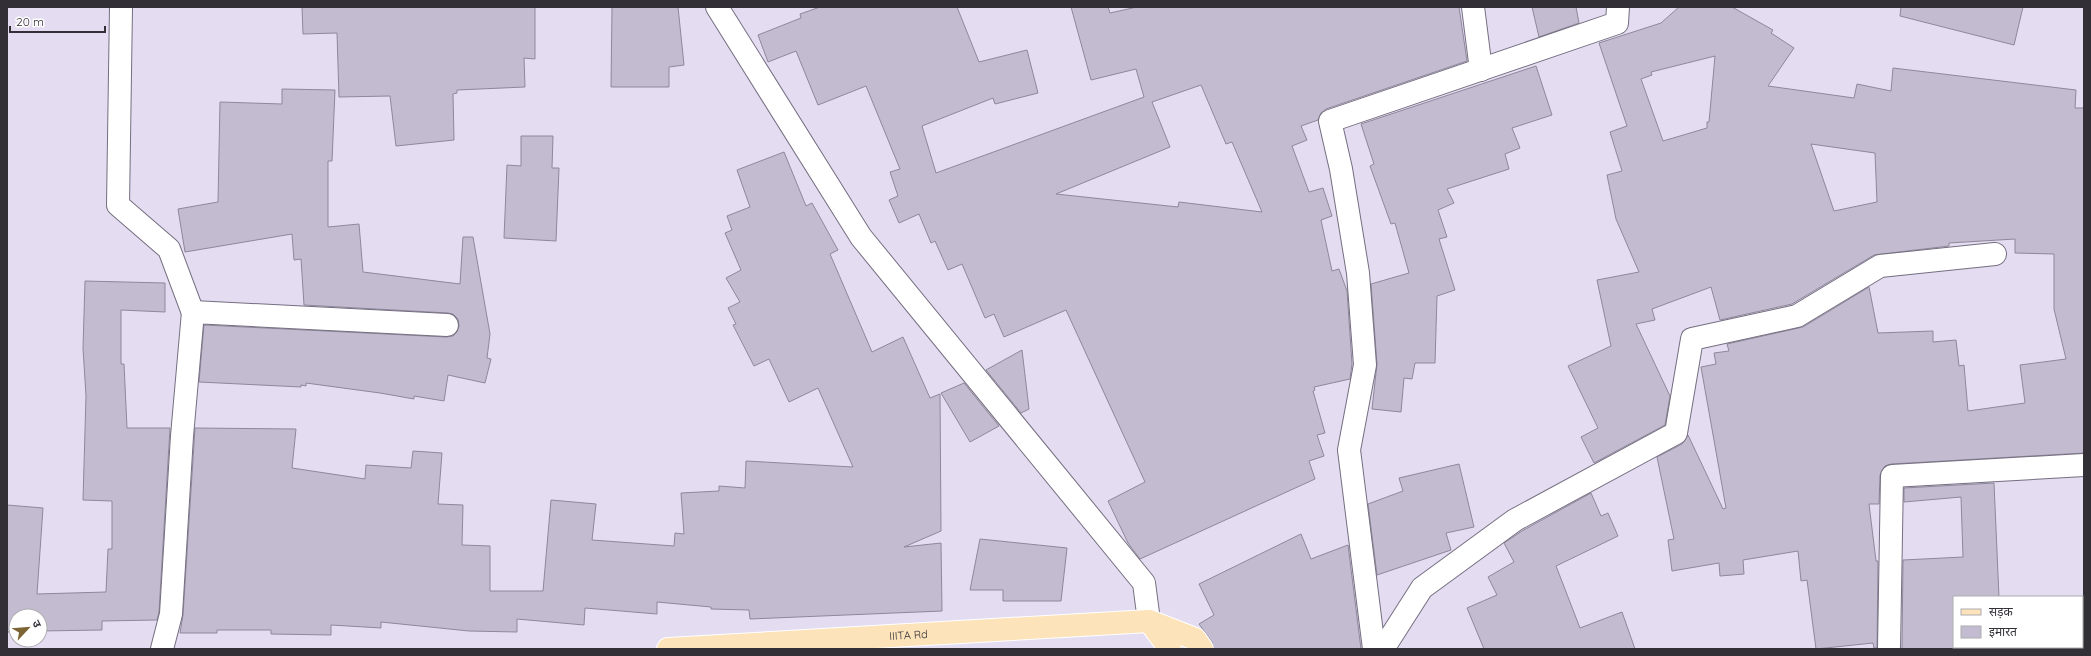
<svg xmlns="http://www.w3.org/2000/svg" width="2091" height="656" font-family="Quicksand,'Noto Sans Devanagari',sans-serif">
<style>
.building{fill:#c3bcd0;stroke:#8f879a;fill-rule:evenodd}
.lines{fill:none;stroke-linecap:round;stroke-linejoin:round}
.minor-casing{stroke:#756e80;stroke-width:24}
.major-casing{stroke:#fff;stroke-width:24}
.minor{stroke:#fff;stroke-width:22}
.major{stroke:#fce3b9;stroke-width:22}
.labels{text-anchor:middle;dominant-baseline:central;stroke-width:3.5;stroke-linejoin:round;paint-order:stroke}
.street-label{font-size:11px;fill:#322f36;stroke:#fff}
</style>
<rect width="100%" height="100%" fill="#e4dcf1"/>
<g class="building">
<polygon points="302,7 535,7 535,59 524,58 525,87 457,90 457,93 453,94 454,140 396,146 390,96 339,97 337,33 303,34"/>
<polygon points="612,7 678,7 684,65 669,67 669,87 611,87"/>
<path d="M820,7h137l22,55 48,-12 11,43 -43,11 -2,-6 -71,28 14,47 208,-76 -8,-28 -45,11 -20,-73h37l2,6 27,-6h322l8,54 -141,48 -5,4 -3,7 -17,6 6,14 -15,6 17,46 14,-4 9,28 -11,4 11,51 7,-2 8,22 5,73 -2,15 -36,8 1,3 -2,1 12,42 -8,2 7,21 -15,5 6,18 -175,80 -12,-16 -20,-42 37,-19 -79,-172 -62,27 -10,-23 -9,4 -23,-54 -14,6 -13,-29 -4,2 -12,-29 -20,9 -10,-23 9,-4 -8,-24 10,-3 -34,-83 -48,19 -22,-54 -28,11 -10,-27 43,-17 -1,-4zM1201,85l25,59 6,-2 30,70 -83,-10 -1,5 -122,-13 114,-47 -18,-45z"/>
<polygon points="1532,7 1576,7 1579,23 1539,37"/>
<path d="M1679,7h53l41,23 -2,3 23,15 -26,38 86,12 3,-14 34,7 2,-23 183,22 -1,18h9v345l-193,11 -6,2 -5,9 -1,29h-10l7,57h2l-1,87h-3l-1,-5 -57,6 -9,-69 -6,1 -3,-30 -55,9 1,14 -24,2 -1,-13 -47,8 -4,-31 6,-1 -17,-82 25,-13 6,-9 35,74 3,-1 -25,-141 15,-3 -2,-11 15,-2 -2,-7 76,-17 66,-40 9,46 55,-2v11l23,-2 3,26 5,-1 4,46 57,-8 -5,-38 46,-6 -12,-50v-55l-39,-1v-14l-66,4v3l-75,9 -82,49 -72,16 -9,-33 -59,22 3,11 -19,4 34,72 -5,29 -71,38 -13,-26 17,-9 -30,-62 43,-20 -14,-66 42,-8 -23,-53 -9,-44 15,-4 -12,-39 17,-6 -28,-83 62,-20zM1715,56l-6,66h-2v6l-44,13 -22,-62 11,-4 -1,-3zM1811,144l64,9 2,49 -43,9z"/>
<polygon points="1901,7 2023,7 2014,45 1900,16"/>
<polygon points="1536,66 1552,115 1512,128 1520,148 1505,154 1509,169 1447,189 1454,203 1438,210 1447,237 1439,239 1455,290 1437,296 1435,363 1415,363 1412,379 1404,378 1401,412 1372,409 1377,364 1371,284 1409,273 1395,223 1391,224 1370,166 1374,164 1361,124"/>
<polygon points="282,89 335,90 332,161 328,161 328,227 359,224 363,272 460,284 463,237 473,237 490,334 487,358 491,359 485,383 448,375 444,401 414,396 414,399 380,393 306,383 306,386 301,385 301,387 199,382 204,325 446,337 453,336 457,332 459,326 458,319 453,314 448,313 304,305 301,259 294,260 292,234 185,252 178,209 218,202 220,102 282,104"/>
<polygon points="521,136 553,136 552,168 559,168 556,241 504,238 507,165 521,166"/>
<polygon points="784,152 806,206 812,203 838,250 830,254 872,352 903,337 930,398 940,394 941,531 904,547 941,543 942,611 750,619 749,610 711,609 711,607 657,602 657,614 585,608 584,625 517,619 517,632 469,631 381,622 381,628 331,625 331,635 271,634 271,630 217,630 217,633 180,633 183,615 195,428 296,429 292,468 365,479 366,465 411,468 413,451 442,453 438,504 463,505 462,545 490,546 490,591 543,591 551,500 596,504 592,540 674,546 675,533 684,534 681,493 719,491 719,486 745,488 746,461 853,467 818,388 789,402 769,359 754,366 733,325 736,324 728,308 740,302 726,278 741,270 725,233 732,230 727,216 750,207 737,170"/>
<polygon points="85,281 165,283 165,312 121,310 121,364 124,364 127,428 170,428 159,612 157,620 102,621 102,630 40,631 40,616 16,616 16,632 7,632 7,505 43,508 37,594 106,592 108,549 112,549 112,501 83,500 86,396 83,348"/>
<polygon points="1022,350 1029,409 1021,413 986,370"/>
<polygon points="964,383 999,426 970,442 941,393"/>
<polygon points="1459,464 1474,527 1446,533 1451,550 1377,575 1368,504 1403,491 1399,478"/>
<polygon points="1994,483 1999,597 1954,597 1954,649 1902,649 1903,560 1963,557 1961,497 1904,502 1904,488"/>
<polygon points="1591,493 1601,516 1608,513 1618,536 1556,566 1580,628 1622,612 1635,649 1484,649 1467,608 1497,595 1488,577 1514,562 1504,543 1522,531"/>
<polygon points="1301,534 1311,559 1348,545 1361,649 1214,649 1212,642 1199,624 1214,615 1199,584"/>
<polygon points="980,539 1067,548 1061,601 1003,601 1003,590 970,590"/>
</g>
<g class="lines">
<defs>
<g id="minor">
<polyline points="121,7 118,205 169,249 193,313"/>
<polyline points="717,7 861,237 1144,583 1149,621"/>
<polyline points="1473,7 1481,70"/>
<polyline points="162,649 171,614 182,436 193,312 447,325"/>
<polyline points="1374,649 1349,450 1365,365 1358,273 1341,169 1330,121 1617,23 1618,7"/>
<polyline points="1383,649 1422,588 1515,520 1676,433 1692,339 1797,316 1880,266 1995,254"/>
<polyline points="1889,649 1892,476 2084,465"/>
</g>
<g id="major">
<polyline points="1149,621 1170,649"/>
<path id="s1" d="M668,649l481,-28 46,18 7,10"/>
</g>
</defs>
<use href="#minor" class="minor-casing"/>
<use href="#major" class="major-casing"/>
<use href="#minor" class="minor"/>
<use href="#major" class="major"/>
</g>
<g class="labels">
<g class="street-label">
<text stroke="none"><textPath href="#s1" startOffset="241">IIITA Rd</textPath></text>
</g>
</g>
<rect width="2091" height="656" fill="none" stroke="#322f36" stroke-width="16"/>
<rect x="1953" y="596" width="130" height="52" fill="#ffffff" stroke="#adacaf"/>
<rect x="1961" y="609" width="20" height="6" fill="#fce3b9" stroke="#adacaf"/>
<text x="1989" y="616" font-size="12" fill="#322f36">सड़क</text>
<rect x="1961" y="626" width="20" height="12" fill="#c3bcd0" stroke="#adacaf"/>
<text x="1989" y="636" font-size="12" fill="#322f36">इमारत</text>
<g transform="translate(28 628) rotate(64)"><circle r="19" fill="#ffffff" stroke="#adacaf"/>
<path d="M0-3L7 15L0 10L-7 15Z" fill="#7c6435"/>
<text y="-6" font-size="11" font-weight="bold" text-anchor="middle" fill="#322f36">उ</text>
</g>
<path d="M10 26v6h95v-6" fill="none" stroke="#322f36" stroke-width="2"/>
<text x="16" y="26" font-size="12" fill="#322f36" stroke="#ffffff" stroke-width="3" paint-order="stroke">20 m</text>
</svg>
